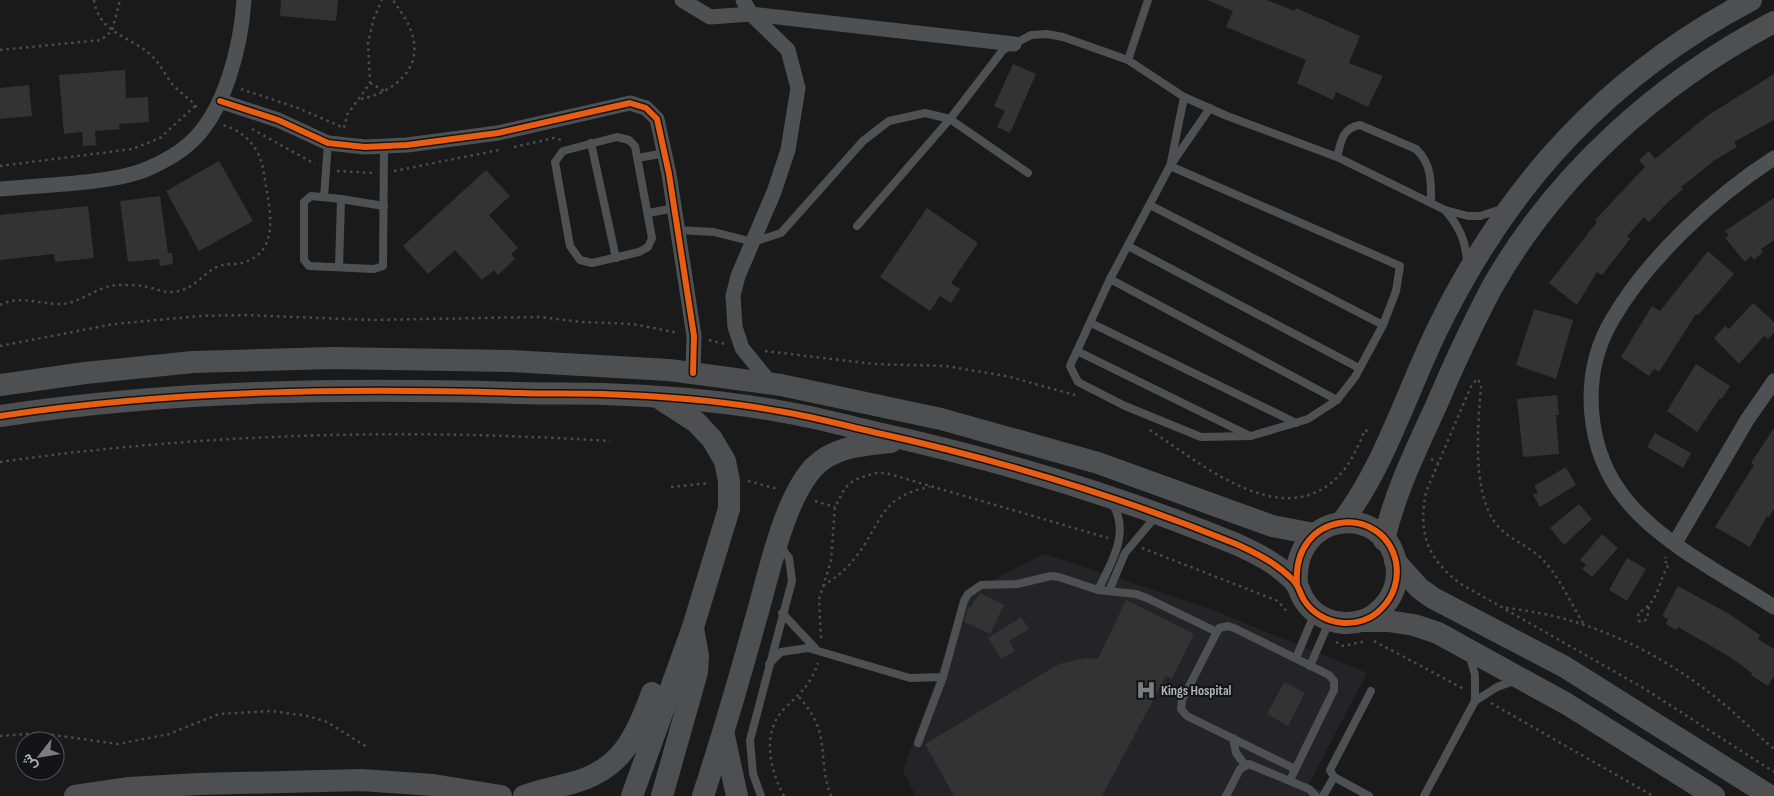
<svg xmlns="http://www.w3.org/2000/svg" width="1774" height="796" font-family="'Sofia Sans Condensed',Vazirmatn,sans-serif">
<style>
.built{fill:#242426}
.building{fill:#333334}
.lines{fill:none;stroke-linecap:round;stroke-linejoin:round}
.path{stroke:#4a4c4e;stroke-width:2.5;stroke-dasharray:2.5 4;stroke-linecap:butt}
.lane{stroke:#4e5153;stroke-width:8}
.street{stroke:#4e5153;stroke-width:15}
.secondary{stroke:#4d4f51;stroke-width:22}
.cycleway-casing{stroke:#141416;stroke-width:9}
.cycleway{stroke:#e95d12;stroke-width:6}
.labels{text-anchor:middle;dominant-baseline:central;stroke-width:4;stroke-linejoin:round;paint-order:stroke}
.poi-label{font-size:14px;font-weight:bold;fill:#acb4ba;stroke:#141416;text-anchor:start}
</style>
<rect width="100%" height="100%" fill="#1a1a1a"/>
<polygon class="built" points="1044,554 1208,608 1367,673 1309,784 1330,796 916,796 903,771 967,593"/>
<g class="building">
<polygon points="281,0 338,0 336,21 280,16"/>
<polygon points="1207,0 1267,0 1295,11 1296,8 1360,36 1349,63 1383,76 1368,107 1336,92 1333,100 1297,83 1306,60 1226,27 1233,11"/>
<polygon points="1013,64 1036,74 1010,133 997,127 1005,111 994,106"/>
<polygon points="125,70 126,98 148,97 149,122 119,124 120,129 95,131 96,145 83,146 82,132 64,134 59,75"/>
<polygon points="1774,74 1774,120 1734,142 1737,147 1715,160 1681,187 1683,189 1668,202 1649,222 1644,217 1627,236 1630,239 1602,275 1597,272 1577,305 1549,283 1597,222 1595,220 1645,167 1639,160 1649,151 1655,159 1707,116"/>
<polygon points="29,85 32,116 0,119 0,88"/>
<polygon points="219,161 253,221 199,251 166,191"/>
<polygon points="486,170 510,196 489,215 518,248 511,254 515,259 498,275 494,270 482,280 455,250 428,274 403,246"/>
<polygon points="160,196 168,253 172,253 173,264 160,266 159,259 128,262 120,201"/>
<polygon points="1774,198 1774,240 1761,249 1763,252 1754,260 1751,256 1745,262 1725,238 1729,235 1725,231"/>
<polygon points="88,206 94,258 55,262 54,254 0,260 0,215"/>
<polygon points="927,208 978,243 951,283 960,289 951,303 940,296 930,311 880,277"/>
<polygon points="1708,251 1734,274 1698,315 1696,314 1659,372 1654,369 1649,376 1621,357 1652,306 1660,311"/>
<polygon points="1753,303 1774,322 1774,333 1768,339 1764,336 1739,364 1714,338 1725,326 1729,329"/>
<polygon points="1534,309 1573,320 1556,379 1516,365"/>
<polygon points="1696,364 1730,386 1722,399 1720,398 1697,432 1667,411"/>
<polygon points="1557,395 1559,415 1556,415 1559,454 1523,457 1517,399"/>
<polygon points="1774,428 1774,509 1769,517 1767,516 1750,547 1715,527 1754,465 1751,463"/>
<polygon points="1655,433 1691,453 1683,468 1647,447"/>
<polygon points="1566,467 1576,485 1540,507 1533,495 1538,492 1534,486"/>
<polygon points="1579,504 1592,519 1564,545 1550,528"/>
<polygon points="1602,534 1618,548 1592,577 1582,569 1586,565 1580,560"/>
<polygon points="1627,558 1646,569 1627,601 1609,590"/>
<polygon points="1678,586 1729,614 1760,635 1758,639 1774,649 1774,676 1768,686 1751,675 1752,673 1730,657 1678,627 1676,630 1666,624 1668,619 1662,616"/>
<polygon points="980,593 1004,605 990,634 964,622 968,607 970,608"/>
<polygon points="1126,600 1194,634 1172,679 1166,676 1102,796 954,796 925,744 1059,664 1086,658 1098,659"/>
<polygon points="1021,617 1029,629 1009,641 1015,651 1001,659 988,638"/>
<polygon points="1284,682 1305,693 1288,726 1267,714"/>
</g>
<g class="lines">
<g class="path">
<path d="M94,0c4,32 35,36 56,54 10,9 15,21 23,31 8,9 19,15 25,24"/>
<polyline points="0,50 101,40 112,31 120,0"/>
<polyline points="370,83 386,92"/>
<polyline points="241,89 298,108 344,128 347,115 370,83 368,43 374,18 382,0"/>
<path d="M361,99c30,-6 63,-29 51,-65 -3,-12 -12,-23 -19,-34"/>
<polyline points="252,129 315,164"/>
<polyline points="514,147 554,138 562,140"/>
<polyline points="0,166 132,149 160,138 195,106"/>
<polyline points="337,171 373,173"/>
<polyline points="394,171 499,150"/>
<path d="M0,305c19,-10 39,-1 60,-1 20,0 37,-18 57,-19 10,0 22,0 31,2 13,4 23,8 37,2 13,-5 21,-18 34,-23 9,-3 18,-1 26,-4 38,-13 23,-59 19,-88 -3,-25 -18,-42 -41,-49"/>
<polyline points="709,340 725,344"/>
<polyline points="0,346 114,324 200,316 244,315 372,320 539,317 583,322 633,324 679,333"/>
<polyline points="765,351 874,364 946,366 1006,376 1075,395"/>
<path d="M1150,430c52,34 137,108 193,41 10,-12 16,-27 22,-41l6,3"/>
<polyline points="1431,459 1438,463"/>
<path d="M0,462c203,-29 405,-34 610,-21"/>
<polyline points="748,481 778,489"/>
<polyline points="671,487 710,483"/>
<polyline points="815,501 835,507"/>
<polyline points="1142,548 1278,601 1288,613"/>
<path d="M823,586c12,-8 23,-16 32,-28 27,-34 24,-62 75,-71"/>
<path d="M1649,607l-2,12 -5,3 -3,-1 -1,-8c23,-13 18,-28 31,-49l-5,-3 2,-4"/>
<path d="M1506,608c79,8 153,43 214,93 19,15 36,33 54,48"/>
<path d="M1583,623c-13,-21 -24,-47 -41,-64 -15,-15 -36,-20 -48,-38 -22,-32 -16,-98 -13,-135l-3,-7 -6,5 -46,108c-8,41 1,67 35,92l184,105 129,83"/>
<polyline points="821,638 819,599 831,561 835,507 845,488 854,480 875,473 886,473 1108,538"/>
<polyline points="1374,641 1464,689"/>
<polyline points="1336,642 1343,646 1366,641"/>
<path d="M799,697c34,38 17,59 32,99"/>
<polyline points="1491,703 1653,796"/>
<polyline points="0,736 39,733 118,744 169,734 219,714 271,711 308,716 327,722 367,747"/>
<path d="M784,796c-14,-26 -23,-63 0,-87 16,-16 26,-23 34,-46"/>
</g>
<g class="lane">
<polyline points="1128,60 1148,0"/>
<polygon points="617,137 629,140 635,146 652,238 648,247 639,252 592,263 580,260 570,246 555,162 563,151"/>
<polyline points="591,143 616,258"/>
<path d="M1337,157c4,-15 5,-29 23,-32l56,24c16,15 15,33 15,54"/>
<polyline points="638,158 665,153"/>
<polyline points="1171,162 1184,97"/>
<polyline points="1170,166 1400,266 1396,291 1383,325 1355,377 1337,400 1308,419 1251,436 1201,437 1125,406 1078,382 1070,366 1110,279 1170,166 1210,108"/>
<polyline points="324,197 328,143"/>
<polyline points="341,199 311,196 304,202 304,260 309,266 374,269 383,266 384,146"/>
<polyline points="1150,205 1383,325"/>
<path d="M1445,210c14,16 21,31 22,52"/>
<polyline points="649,213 674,208"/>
<polyline points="857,226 950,119 1003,50 1031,35 1047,34 1063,37 1128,60 1184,97 1227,116 1337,157 1445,210 1468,216 1480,216 1502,209"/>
<polyline points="678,230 714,232 753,242 781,233 863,141 889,121 925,113 950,119 1028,173"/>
<polyline points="1128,246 1359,368"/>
<polyline points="339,267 341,199 384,206"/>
<polyline points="1110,279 1337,400"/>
<polyline points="1091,323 1296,423"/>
<polyline points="1077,351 1248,435"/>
<path d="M1098,590c13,-27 33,-57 14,-87"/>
<polyline points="1109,591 1125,553 1156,516"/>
<polyline points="782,613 815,648"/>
<polyline points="1470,657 1475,675 1475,701"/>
<polyline points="1296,658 1314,615"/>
<polyline points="769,664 781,652 808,648 910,678 943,677 964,601 968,594 981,585 1017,584 1051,576 1059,577 1098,590 1136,594 1149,599 1217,632"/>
<polyline points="1310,666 1329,622"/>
<polyline points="1233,738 1236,753 1245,765"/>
<polyline points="918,743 943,677"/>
<polyline points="1290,780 1334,690 1334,681 1329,675 1234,628 1228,626 1219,628 1182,700 1181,709 1187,716 1295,769"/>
<polyline points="761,796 753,774 750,740 792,581 789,558 780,546"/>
<polyline points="1226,796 1240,769 1249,764 1309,789 1316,796"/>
<polyline points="1323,796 1334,777"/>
<polyline points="1369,796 1334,777 1330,770 1371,691"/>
<polyline points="1424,796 1475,701 1497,687 1514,681"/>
</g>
<g class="street">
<polyline points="682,0 710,17 751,14 1014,44"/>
<polyline points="743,0 751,14 788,50 798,88 788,150 774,192 738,276 733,296 735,327 742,348 772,385"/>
<polyline points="220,101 278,120 328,143 365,147 407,145 498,133 630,103 646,108 657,119 669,174 694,336 693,373"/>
<path d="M1774,158c-59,38 -127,101 -162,162 -33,56 -26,132 15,181 35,43 101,76 147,106"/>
<path d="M0,189c41,-4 111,-5 147,-20 14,-6 31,-15 43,-26 35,-31 51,-97 54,-143"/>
<polyline points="1675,543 1747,420 1774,381"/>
</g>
<g class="secondary">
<polyline points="0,385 85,373 193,362 332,358 511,361 669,370 781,385 941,419 1098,463 1272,526 1314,534"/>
<path d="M0,416c173,-26 345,-28 520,-23 28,1 55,0 83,1 60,2 122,7 181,18 30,5 59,13 89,20 123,27 246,64 363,112 20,9 40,19 56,35 7,6 7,13 12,21 17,27 57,31 78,8 12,-12 17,-29 14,-46 -13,-60 -104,-51 -99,21"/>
<path d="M1342,522c43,-57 64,-128 95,-192 71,-146 170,-254 314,-330"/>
<path d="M1384,540c11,-48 32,-90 52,-134 17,-40 35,-79 55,-117 64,-114 168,-207 283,-267"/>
<polyline points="1395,561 1419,588 1433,598 1565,667 1770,796"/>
<polyline points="1362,621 1388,621 1414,625 1438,633 1567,704 1714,796"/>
<polyline points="724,736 737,796"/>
<polyline points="75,796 129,788 199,784 361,780 433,785 501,796"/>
<path d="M524,796c16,-6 32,-9 48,-13 49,-13 64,-46 80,-90"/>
<polyline points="632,796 693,627 729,509 729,481 725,461 712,439 696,422 662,400"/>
<polyline points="662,796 697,672 698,656 693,628"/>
<path d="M703,796c19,-58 36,-116 52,-174 13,-44 28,-122 59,-155 21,-21 50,-22 77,-25"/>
</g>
<defs>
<g id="cycleway">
<polyline points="220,101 278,120 328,143 365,147 407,145 498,133 630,103 646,108 657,119 669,174 694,336 693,373"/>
<path d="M0,416c173,-26 345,-28 520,-23 28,1 55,0 83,1 60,2 122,7 181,18 30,5 59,13 89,20 123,27 246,64 363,112 20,9 40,19 56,35 7,6 7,13 12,21 17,27 57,31 78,8 12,-12 17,-29 14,-46 -13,-60 -104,-51 -99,21"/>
</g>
</defs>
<use href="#cycleway" class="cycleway-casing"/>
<use href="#cycleway" class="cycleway"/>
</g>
<defs>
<symbol id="hospital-bare" viewBox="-9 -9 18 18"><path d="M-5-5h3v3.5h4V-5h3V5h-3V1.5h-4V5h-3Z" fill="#797e82" stroke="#141416" stroke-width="2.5" paint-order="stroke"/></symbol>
</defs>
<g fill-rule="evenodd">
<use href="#hospital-bare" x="1132" y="676" width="28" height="28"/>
</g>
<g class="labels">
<g class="poi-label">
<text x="1161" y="690">Kings Hospital</text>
</g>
</g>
<g transform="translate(40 756) rotate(239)"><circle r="24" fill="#141416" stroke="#515458"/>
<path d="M0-4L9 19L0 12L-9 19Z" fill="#797e82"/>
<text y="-8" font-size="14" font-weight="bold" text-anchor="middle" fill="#acb4ba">ش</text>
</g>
</svg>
